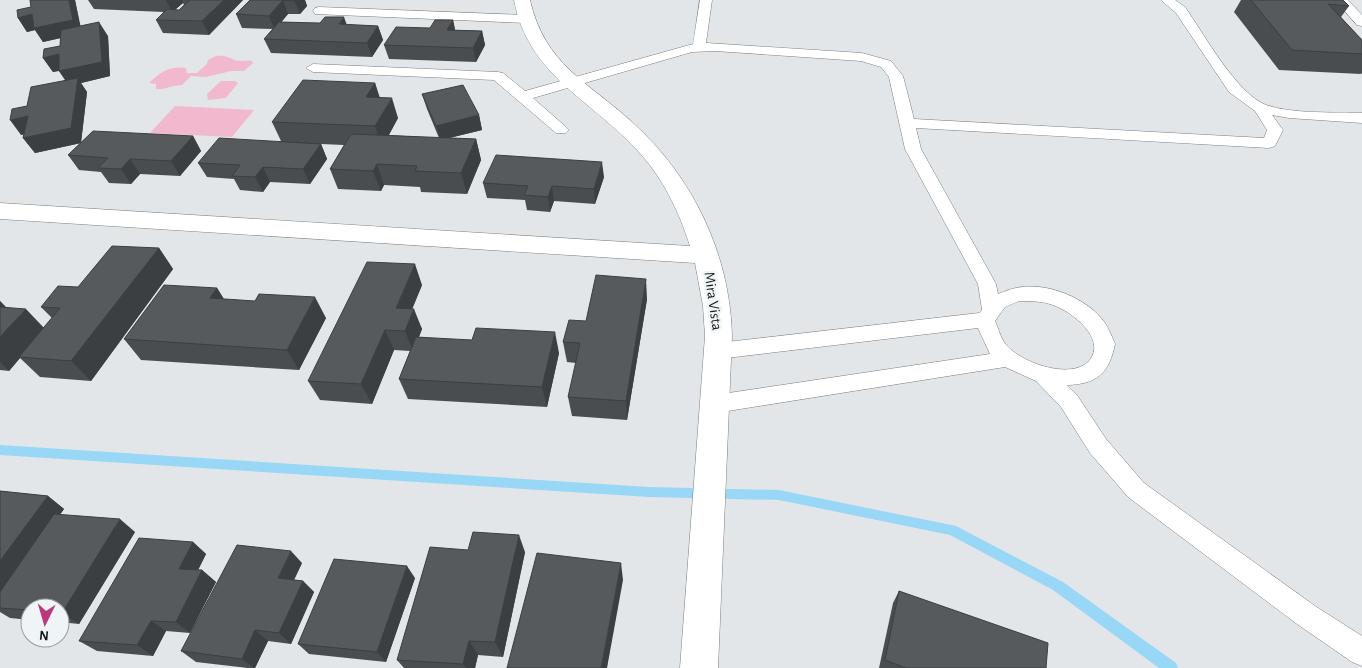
<svg xmlns="http://www.w3.org/2000/svg" width="1362" height="668" font-family="'Alegreya Sans',sans-serif">
<style>
.green{fill:#f1b8ce}
.lines{fill:none;stroke-linecap:round;stroke-linejoin:round}
.stream{fill:#99d7f6;fill-rule:evenodd}
.lane-casing{stroke:#797e80;stroke-width:1}
.street-casing{stroke:#797e80;stroke-width:1}
.lane{fill:#fff;fill-rule:evenodd}
.street{fill:#fff;fill-rule:evenodd}
.wall{fill:#4a4d50;fill-rule:evenodd}
.shaded-wall{fill:#3c3f41}
.building{fill:#565a5d;stroke:#3c3f41}
.labels{text-anchor:middle;dominant-baseline:central;stroke-width:5;stroke-linejoin:round;paint-order:stroke}
.street-label{font-size:15px;fill:#161819;stroke:#eff4f6}
</style>
<rect width="100%" height="100%" fill="#e2e6e9"/>
<g class="green">
<path d="M216,56c9,-1 13,2 19,4 5,2 12,0 17,1l1,2 -9,8h-13l-25,6 -15,-1 -9,9c-10,0 -16,5 -26,4v-5l-7,-1c12,-11 20,-17 37,-15l1,5h10l10,-9 1,-4z"/>
<polygon points="221,81 235,81 238,83 226,98 208,100 207,94"/>
<polygon points="175,106 254,110 232,137 150,133"/>
</g>
<g class="lines">
<polygon class="stream" points="0,445 649,487 779,490 956,526 1063,582 1176,663 1178,668 1159,668 1053,590 950,535 779,500 649,497 0,455"/>
<defs>
<g id="lane">
<path d="M700,0h12l-6,43 156,10 29,8 12,15 11,43 350,19 3,-8 -12,-19 -26,-19 -53,-79 -15,-13h14l10,7c19,27 51,86 81,98 25,9 69,7 96,8v10l-73,-5 -17,-3 11,15 -8,16 -6,2 -353,-20 5,21 75,135 2,10c6,-2 12,-5 18,-6 29,-7 72,10 89,35 4,6 7,14 10,21 -6,29 -17,40 -48,41l10,10 29,44 38,44 171,123 47,30v30l-10,-4 -55,-38 -169,-127 -38,-44 -29,-46 -25,-26 -31,-14 -290,46 -8,-3 -3,-6 3,-6 8,-3 275,-41 -12,-26 -260,31 -7,-2 -3,-6 3,-6 7,-2 261,-30 3,-3 -4,-26 -73,-135 -16,-72 -8,-10 -20,-6 -146,-10 -23,1 -159,46 33,29 3,3 -3,3h-10l-62,-53 -181,-8 -7,-4 7,-4 185,8 5,1 22,18 168,-47zM1019,301c12,0 23,0 34,4 18,6 55,34 36,56 -18,20 -72,1 -85,-19 -4,-6 -6,-15 -9,-21l10,-14z"/>
<polygon points="1335,0 1348,0 1362,15 1362,26 1357,25"/>
<polygon points="319,7 526,15 532,19 526,23 315,14 313,11 315,8"/>
</g>
<path id="street" d="M514,0h16c15,65 57,81 102,122 61,55 98,132 100,214l-14,332h-38l25,-332 -2,-30 -8,-43 -695,-44v-16l690,43c-12,-37 -27,-68 -53,-96 -48,-52 -109,-75 -123,-150z"/>
</defs>
<use href="#lane" class="lane-casing"/>
<use href="#street" class="street-casing"/>
<use href="#lane" class="lane"/>
<use href="#street" class="street"/>
</g>
<g class="wall">
<polygon points="30,0 75,0 80,26 108,36 110,76 81,83 87,92 81,142 193,136 201,151 180,176 140,174 131,184 109,183 101,172 79,170 68,155 81,143 35,153 23,138 24,134 21,135 27,106 65,80 59,71 53,72 43,58 60,46 61,38 43,42 35,30 27,32 18,18 31,7"/>
<path d="M88,0h155l-34,35 -46,-2 -7,-13 8,-8 -70,-3zM183,3l1,2 -5,5h-4z"/>
<polygon points="250,0 305,0 307,6 300,14 288,14 281,22 378,26 383,40 372,57 271,53 264,39 273,29 242,28 236,14"/>
<polygon points="1241,0 1343,0 1349,6 1341,17 1362,40 1362,73 1361,74 1279,70 1234,12"/>
<polygon points="453,20 455,30 482,31 485,45 476,62 389,59 384,45"/>
<polygon points="375,83 380,98 398,118 389,135 439,138 427,109 422,94 479,115 482,130 449,138 476,139 481,160 467,194 421,192 420,187 384,185 381,191 338,189 330,169 344,145 321,144 327,159 310,184 270,182 263,192 240,190 234,179 207,177 198,163 281,141 272,122"/>
<polygon points="604,177 595,204 554,201 550,212 527,210 525,200 487,198 483,183"/>
<polygon points="159,248 173,269 91,381 40,377 20,358 9,371 0,370 0,301 6,307 44,328 52,318 41,307 78,287"/>
<polygon points="422,285 412,309 422,329 419,337 559,353 547,407 408,399 399,379 410,351 394,350 372,404 320,400 308,381"/>
<polygon points="217,288 224,299 326,318 299,370 141,360 124,339"/>
<polygon points="647,299 627,420 572,416 568,397 576,363 567,362 563,342"/>
<polygon points="0,491 48,496 64,509 60,514 135,532 79,624 60,622 60,608 30,608 30,620 10,618 0,612"/>
<polygon points="193,542 206,554 198,570 202,570 216,582 190,633 166,631 153,656 97,651 79,641"/>
<polygon points="468,550 525,552 503,657 478,655 475,668 404,668 397,660"/>
<polygon points="302,563 294,580 303,581 314,592 291,644 268,641 255,668 248,668 196,662 181,651"/>
<polygon points="415,578 386,662 309,654 298,644"/>
<polygon points="899,591 1046,668 879,668 893,603"/>
</g>
<g class="shaded-wall">
<polygon points="69,0 75,0 82,33 43,42 35,30 27,32 18,18"/>
<polygon points="166,0 182,0 183,3 172,12"/>
<polygon points="224,0 243,0 209,35 202,21"/>
<polygon points="283,0 288,14 275,30 269,16"/>
<polygon points="294,0 305,0 307,6 300,14"/>
<polygon points="344,17 349,31 339,24"/>
<polygon points="453,20 456,34 447,30"/>
<polygon points="99,22 108,36 110,76 81,83 87,92 81,143 35,153 23,138 69,85 59,71"/>
<polygon points="378,26 383,40 372,57 367,43"/>
<polygon points="482,31 485,45 476,62 473,48"/>
<polygon points="59,54 69,68 53,72 43,58"/>
<polygon points="375,83 381,103 366,97"/>
<polygon points="392,98 398,118 382,147 375,126"/>
<polygon points="479,115 482,130 441,140 436,126"/>
<polygon points="28,116 38,131 21,135 10,120"/>
<polygon points="193,136 201,151 180,176 171,161"/>
<polygon points="476,139 481,160 467,194 461,173"/>
<polygon points="321,144 327,159 310,184 303,169"/>
<polygon points="130,159 140,174 131,184 121,169"/>
<polygon points="602,162 604,177 595,204 594,189"/>
<polygon points="377,164 384,185 381,191 373,171"/>
<polygon points="263,167 270,182 263,192 255,177"/>
<polygon points="552,186 554,201 550,212 548,197"/>
<polygon points="159,248 173,269 91,381 71,361"/>
<polygon points="415,264 422,285 404,329 396,308"/>
<polygon points="646,279 647,299 627,420 626,401"/>
<polygon points="217,288 230,309 210,298"/>
<polygon points="315,297 326,318 299,370 287,350"/>
<polygon points="0,301 10,312 0,323"/>
<polygon points="26,309 45,329 19,357 20,358 9,371 0,362 0,337"/>
<polygon points="414,309 422,329 413,351 405,331"/>
<polygon points="385,330 394,350 372,404 361,384"/>
<polygon points="555,332 559,353 547,407 542,387"/>
<polygon points="48,496 64,509 2,598 0,597 0,561"/>
<polygon points="120,519 135,532 79,624 62,613"/>
<polygon points="519,535 525,552 503,657 495,642"/>
<polygon points="193,542 206,554 193,580 179,569"/>
<polygon points="291,551 302,563 289,590 278,578"/>
<polygon points="621,563 623,580 607,668 601,668"/>
<polygon points="407,566 415,578 386,662 377,652"/>
<polygon points="202,570 216,582 190,633 176,622"/>
<polygon points="303,581 314,592 291,644 279,633"/>
<polygon points="151,621 166,631 153,656 137,645"/>
<polygon points="255,630 268,641 255,668 254,668 242,659"/>
<polygon points="469,641 478,655 475,668 466,668 463,664"/>
</g>
<g class="building">
<polygon points="30,0 69,0 73,20 34,28 32,14 18,18 17,10 31,7"/>
<polygon points="190,0 224,0 202,21 156,20 167,9 179,10"/>
<polygon points="250,0 295,0 294,1 283,0 269,16 236,14"/>
<polygon points="1251,0 1343,0 1349,6 1328,4 1362,40 1362,54 1292,50"/>
<polygon points="325,17 344,17 339,24 378,26 367,43 264,39 279,22 320,23"/>
<polygon points="435,20 453,20 447,30 482,31 473,48 384,45 396,27 430,28"/>
<polygon points="99,22 102,62 59,71 59,54 43,58 44,49 60,46 61,30"/>
<polygon points="78,78 71,128 23,138 28,116 10,120 12,109 27,106 31,87"/>
<polygon points="303,80 375,83 366,97 392,98 375,126 272,122"/>
<polygon points="463,85 479,115 436,126 422,94"/>
<polygon points="93,131 193,136 171,161 130,159 121,169 98,168 108,158 68,155"/>
<polygon points="351,134 476,139 461,173 415,171 417,166 377,164 373,171 330,169"/>
<polygon points="219,138 321,144 303,169 263,167 255,177 232,176 240,165 198,163"/>
<polygon points="496,155 602,162 594,189 552,186 548,197 524,195 528,186 483,183"/>
<polygon points="112,246 159,248 71,361 19,357 60,308 41,307 58,286 78,287"/>
<polygon points="367,262 415,264 396,308 414,309 405,331 385,330 361,384 308,381"/>
<polygon points="596,275 646,279 626,401 568,397 580,343 563,342 569,320 586,321"/>
<polygon points="164,285 217,288 210,298 255,301 259,294 315,297 287,350 124,339"/>
<polygon points="0,307 26,309 0,337"/>
<polygon points="476,328 555,332 542,387 399,379 416,337 472,340"/>
<polygon points="0,491 48,496 0,561"/>
<polygon points="54,514 120,519 62,613 60,613 60,608 30,608 30,610 0,608 0,592"/>
<polygon points="473,532 519,535 495,642 469,641 463,664 397,660 430,547 468,550"/>
<polygon points="139,538 193,542 179,569 202,570 176,622 151,621 137,645 79,641"/>
<polygon points="237,545 291,551 278,578 303,581 279,633 255,630 242,659 181,651"/>
<polygon points="537,553 621,563 601,668 507,668"/>
<polygon points="334,559 407,566 377,652 298,644"/>
<polygon points="899,591 1048,643 1046,668 906,668 885,660"/>
</g>
<g class="labels">
<g class="street-label">
<text transform="translate(713 301) rotate(82)">Mira Vista</text>
</g>
</g>
<g transform="translate(45 623) rotate(185)"><circle r="24" fill="#eff4f6" stroke="#989c9e"/>
<path d="M0-4L9 19L0 12L-9 19Z" fill="#bd377a"/>
<text y="-8" font-size="14" font-weight="bold" text-anchor="middle" fill="#161819">N</text>
</g>
</svg>
